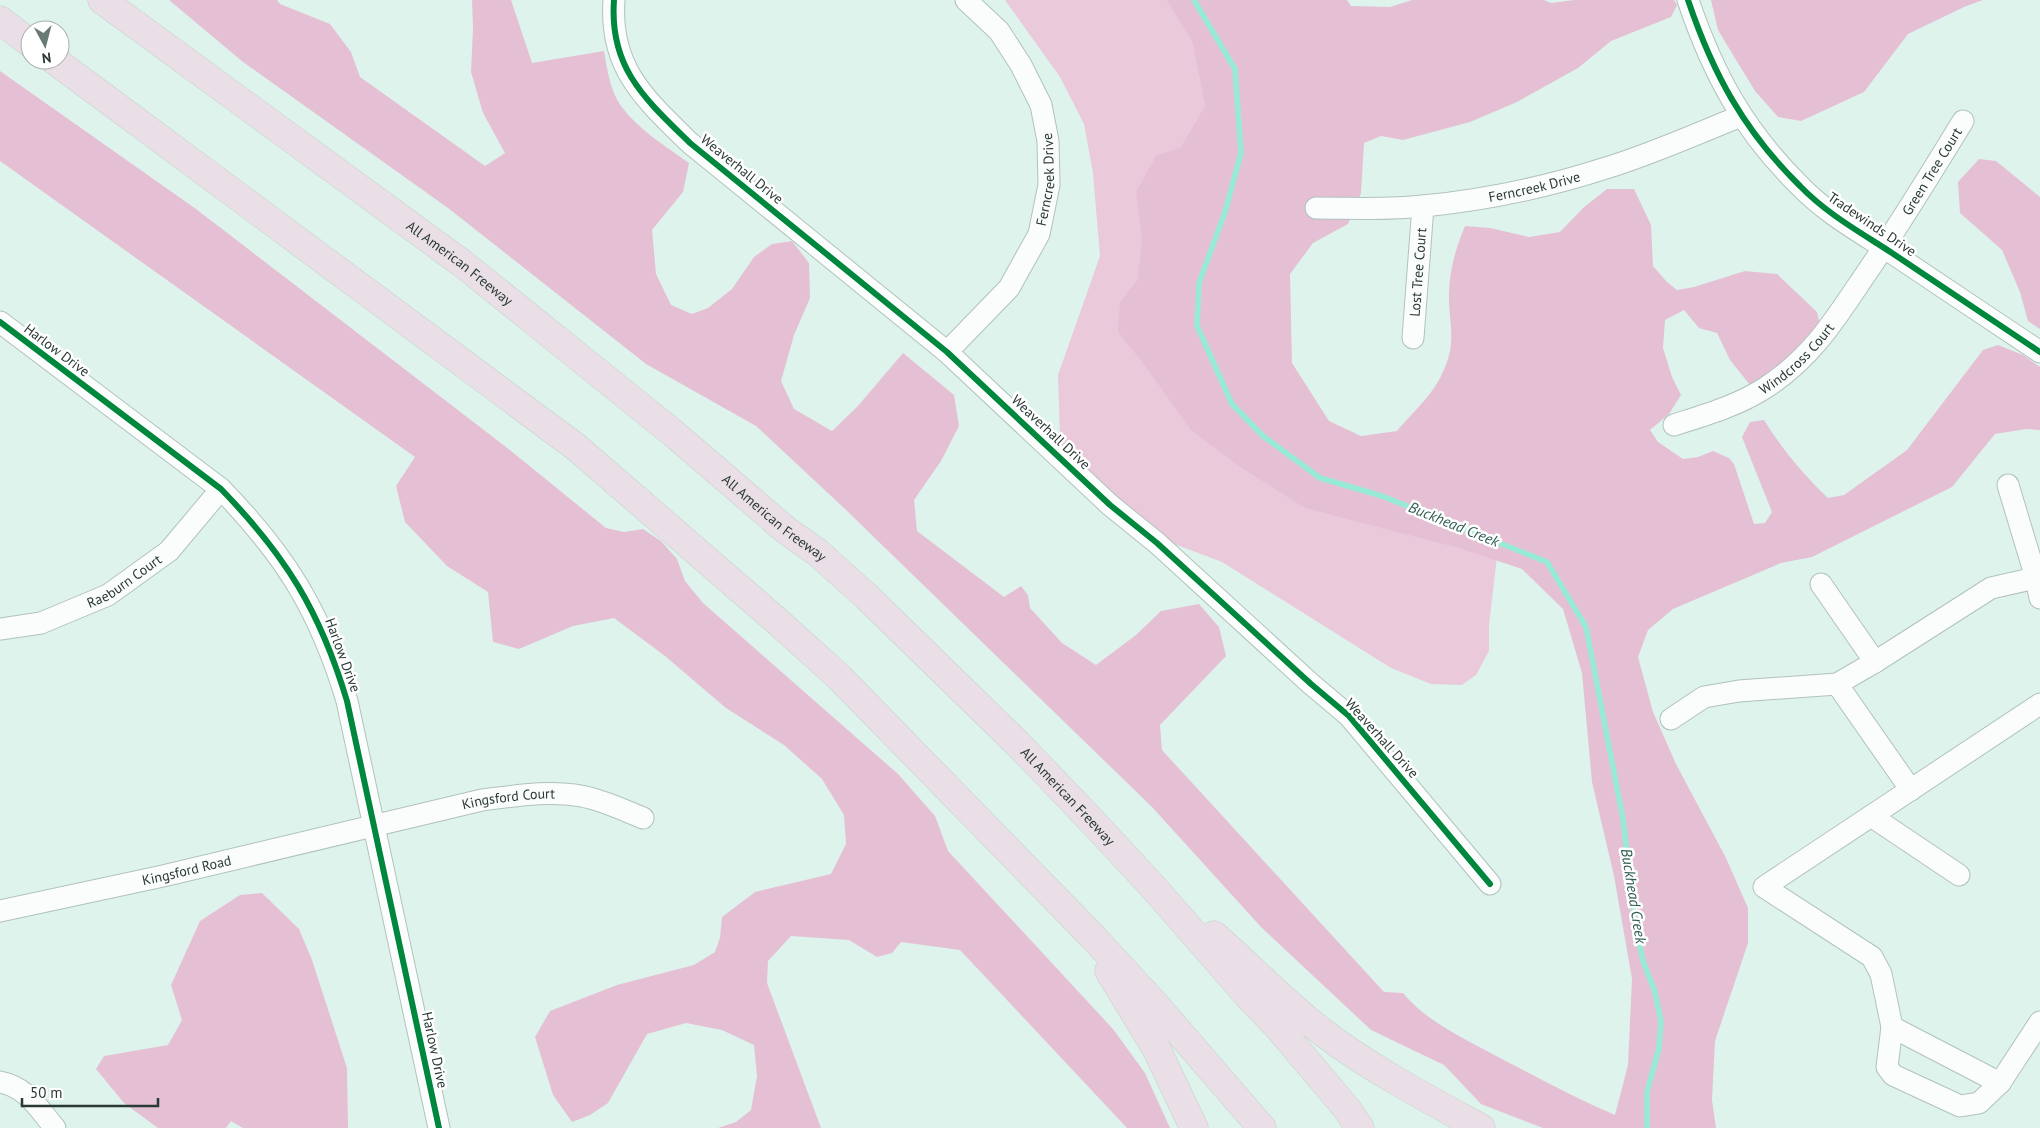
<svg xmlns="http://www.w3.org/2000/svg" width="2040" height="1128" font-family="'PT Sans',sans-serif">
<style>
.green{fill:#eac9db}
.forest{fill:#e5c0d4}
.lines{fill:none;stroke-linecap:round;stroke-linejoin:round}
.stream{stroke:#97ebd4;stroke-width:5.5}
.minor-casing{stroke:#b1c2bc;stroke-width:23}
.highway-casing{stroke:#c4d0cb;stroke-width:29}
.minor{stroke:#fafdfc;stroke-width:21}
.highway{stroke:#eadfe6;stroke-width:28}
.cycleway-casing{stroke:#fff;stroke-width:9}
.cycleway{stroke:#00873e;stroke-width:6}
.labels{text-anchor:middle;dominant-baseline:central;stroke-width:5;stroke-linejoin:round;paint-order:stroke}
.street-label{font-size:14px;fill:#2a3934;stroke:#fff}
.water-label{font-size:15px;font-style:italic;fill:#2d5d50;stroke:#fff}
</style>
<rect width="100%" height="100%" fill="#def3ec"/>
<polygon class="green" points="1005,0 1238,0 1261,270 1306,413 1501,522 1489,625 1489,651 1476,675 1462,685 1431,684 1391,668 1222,562 1127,526 1067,461 1060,437 1058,375 1100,256 1093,173 1084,124 1060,77"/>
<g class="forest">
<path d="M169,0h108l3,4 50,20 21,28 9,25 125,89 20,-13 -22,-40 -12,-41 2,-44 -1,-28h39l21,63 72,-12c3,18 6,40 17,55 18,24 44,40 68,57l-6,29 -31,38 4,44 15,31 21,9 16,-6 24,-19 22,-32 18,-13 20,-3 17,22 1,35 -16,37 -13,46 13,28 38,22 25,-24 46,-54 51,42 5,31 -18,35 -27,39 3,31 87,66 17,-11 7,9 2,13 32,35 34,22 40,-30 25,-24 38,-7 20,23 7,29 -66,69 2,25 222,242 19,1c25,30 61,45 95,64 39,20 77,41 117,58l13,-50 4,-86 -18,-103 -22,-94 -10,-109 -19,-64 -41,-40 -63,-21 -154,-40 -66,-42 -48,-36 -45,-63 -28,-35 2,-30 18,-23 4,-41 -6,-46 20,-36 25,-9 24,-41 -12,-63 -26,-43h180l4,6 39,1 22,-7h132l7,3 23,-3h100l3,5 -6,12 -60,24 -33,27 -61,34 -47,20 -67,18 -22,-4 -17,7 -3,50 -13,31 -35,19 -23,31 2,89 37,58 32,15 36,-5c17,-20 39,-39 48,-64 12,-28 3,-47 4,-75 1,-25 7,-44 16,-66l25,2 39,9 31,-5 23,-24 24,-19h27l17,36 2,41 14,16 10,8 17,-3 51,-16 32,3 40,38 3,12 -51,56 -19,5 -20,-25 -13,-27 -18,-5 -15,-18 -19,10 -2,28 9,29 9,18 -12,19 -19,16 8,12 25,17 15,-2 15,-6 16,7 5,6 20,60 11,-1 7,-11 -30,-75 8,-15 14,-2c18,29 39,54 64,78l16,-3 63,-45 76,-100 15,-5 25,10 17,12v63l-14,-1 -31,5 -43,53 -140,70 -31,6 -108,46 -25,21 -10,27 15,55 23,52 50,94 22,50v35l-33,98 -3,59 4,28h-173l-62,-24 -37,-39 -73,-35 -110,-103 -109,-120 -307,-298 -89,-83 -110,-62 -198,-156 -205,-146z"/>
<polygon points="1711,0 1983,0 1964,7 1908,34 1864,92 1801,121 1778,117 1755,91 1718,30"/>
<polygon points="0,71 196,209 506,447 606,528 624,532 643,529 661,541 677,559 685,581 703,603 898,774 935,816 948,851 1113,1029 1145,1073 1170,1128 1127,1128 960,950 901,942 892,953 877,957 849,940 791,936 768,961 767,983 821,1128 718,1128 736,1122 751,1110 757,1076 754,1045 722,1030 686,1023 647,1034 608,1103 590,1115 572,1122 553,1095 535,1037 550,1011 617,985 694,965 715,952 720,938 722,917 755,892 831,874 846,844 844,815 822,779 784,745 726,708 665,656 614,618 573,626 519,649 493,642 488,592 447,566 405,522 396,486 415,457 0,161"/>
<polygon points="1979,159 1996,161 2040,197 2040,329 2028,321 2020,292 2002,250 1960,213 1958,182"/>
<polygon points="262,893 299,929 312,960 347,1068 348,1128 243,1128 231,1121 226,1128 158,1128 124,1103 96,1069 104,1056 168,1045 182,1020 171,985 200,921 240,895"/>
</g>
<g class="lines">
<polyline class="stream" points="1194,0 1235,69 1241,153 1225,212 1199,283 1197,326 1232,404 1263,436 1320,478 1382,496 1547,562 1586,627 1623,819 1635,924 1643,961 1655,992 1661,1021 1659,1048 1647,1092 1647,1128"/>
<defs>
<g id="minor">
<path d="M614,0c-5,68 31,99 76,143l257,209 163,153 47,38 154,141 38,32 141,168"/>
<path d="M1688,0c25,74 56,131 112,186 27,28 60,46 92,67 49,33 99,66 148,99"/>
<path id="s1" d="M1316,208c36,0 72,2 107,-2 62,-6 124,-19 183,-38 46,-14 90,-34 135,-52"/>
<path d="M0,322l221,167c65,67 99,122 126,212l92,427"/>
<path id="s2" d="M1413,338l10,-132"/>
<path id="s3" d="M947,352l62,-64 30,-54 10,-49 -1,-44 -7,-36 -20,-40 -22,-34 -33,-31"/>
<path id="s4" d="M1674,425c31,-10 63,-19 91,-37 44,-28 68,-65 96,-107 36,-52 69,-106 102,-160"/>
<polyline points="2008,485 2036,578 2040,598"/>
<polyline points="1821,584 1875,662"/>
<path id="s5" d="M0,629l41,-6 67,-28 61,-44 52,-62"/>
<polyline points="1837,684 1911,790"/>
<polyline points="2040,704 1764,887 1872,957 1881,974 1892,1027 1887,1067 1893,1075 1960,1106 1979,1103 2000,1083 2040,1022"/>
<polyline points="1671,719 1704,697 1739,691 1837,684 1875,662 1991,588 2040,577"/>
<polyline points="1871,816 1959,875"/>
<path id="s6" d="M0,911l163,-35 319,-76c33,-4 66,-10 99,-4 22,4 42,14 62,22"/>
<polyline points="1892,1027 2000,1083"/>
<path d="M0,1082c27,5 38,26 55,46"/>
</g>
<g id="highway">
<path id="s7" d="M102,0l361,264 210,169 114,98 30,21 49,44 152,148 72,75 64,69 96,110 28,29 69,82 13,19"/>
<polyline points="0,20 30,43"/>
<polyline points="54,60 576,447 777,621 839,677 1092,936 1153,1002 1262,1128"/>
<path d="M1214,935c37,32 72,70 111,99 48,36 103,65 156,94"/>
<polyline points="1109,971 1157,1050 1194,1128"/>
</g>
</defs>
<use href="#minor" class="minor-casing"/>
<use href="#highway" class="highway-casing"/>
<use href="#minor" class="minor"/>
<use href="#highway" class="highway"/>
<defs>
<g id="cycleway">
<path d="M614,0c-5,68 31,99 76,143l257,209 163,153 47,38 154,141 38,32 141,168"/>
<path d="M1688,0c25,74 56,131 112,186 27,28 60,46 92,67 49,33 99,66 148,99"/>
<path d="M0,322l221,167c65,67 99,122 126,212l92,427"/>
</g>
</defs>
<use href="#cycleway" class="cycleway-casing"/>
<use href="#cycleway" class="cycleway"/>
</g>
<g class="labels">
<g class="street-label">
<text transform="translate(742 169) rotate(39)">Weaverhall Drive</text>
<text stroke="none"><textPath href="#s4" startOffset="374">Green Tree Court</textPath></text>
<text stroke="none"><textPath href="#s3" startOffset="206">Ferncreek Drive</textPath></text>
<text stroke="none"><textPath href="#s1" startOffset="220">Ferncreek Drive</textPath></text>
<text transform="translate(1872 224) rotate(34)">Tradewinds Drive</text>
<text stroke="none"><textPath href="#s7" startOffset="444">All American Freeway</textPath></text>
<text stroke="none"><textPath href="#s2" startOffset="66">Lost Tree Court</textPath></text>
<text transform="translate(57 350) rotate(37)">Harlow Drive</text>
<text stroke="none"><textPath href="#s4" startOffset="142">Windcross Court</textPath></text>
<text transform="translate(1051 432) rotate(43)">Weaverhall Drive</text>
<text stroke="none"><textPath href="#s7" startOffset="849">All American Freeway</textPath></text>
<text stroke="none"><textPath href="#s5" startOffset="135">Raeburn Court</textPath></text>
<text transform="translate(343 655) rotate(70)">Harlow Drive</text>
<text transform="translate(1382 738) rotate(48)">Weaverhall Drive</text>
<text stroke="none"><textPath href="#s7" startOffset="1254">All American Freeway</textPath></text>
<text stroke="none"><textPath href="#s6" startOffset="521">Kingsford Court</textPath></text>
<text stroke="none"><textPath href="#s6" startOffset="191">Kingsford Road</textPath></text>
<text transform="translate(435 1050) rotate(78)">Harlow Drive</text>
</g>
<g class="water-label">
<text transform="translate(1454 524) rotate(22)">Buckhead Creek</text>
<text transform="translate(1634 896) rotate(81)">Buckhead Creek</text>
</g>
</g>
<g transform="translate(45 45) rotate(173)"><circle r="24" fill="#ffffff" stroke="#aab0ae"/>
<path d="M0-4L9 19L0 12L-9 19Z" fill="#697a74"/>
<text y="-8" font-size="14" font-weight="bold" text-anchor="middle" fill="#2a3934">N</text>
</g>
<path d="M22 1098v8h136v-8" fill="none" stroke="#2a3934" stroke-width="2.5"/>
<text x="30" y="1098" font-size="15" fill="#2a3934" stroke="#ffffff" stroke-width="4" paint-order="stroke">50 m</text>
</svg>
